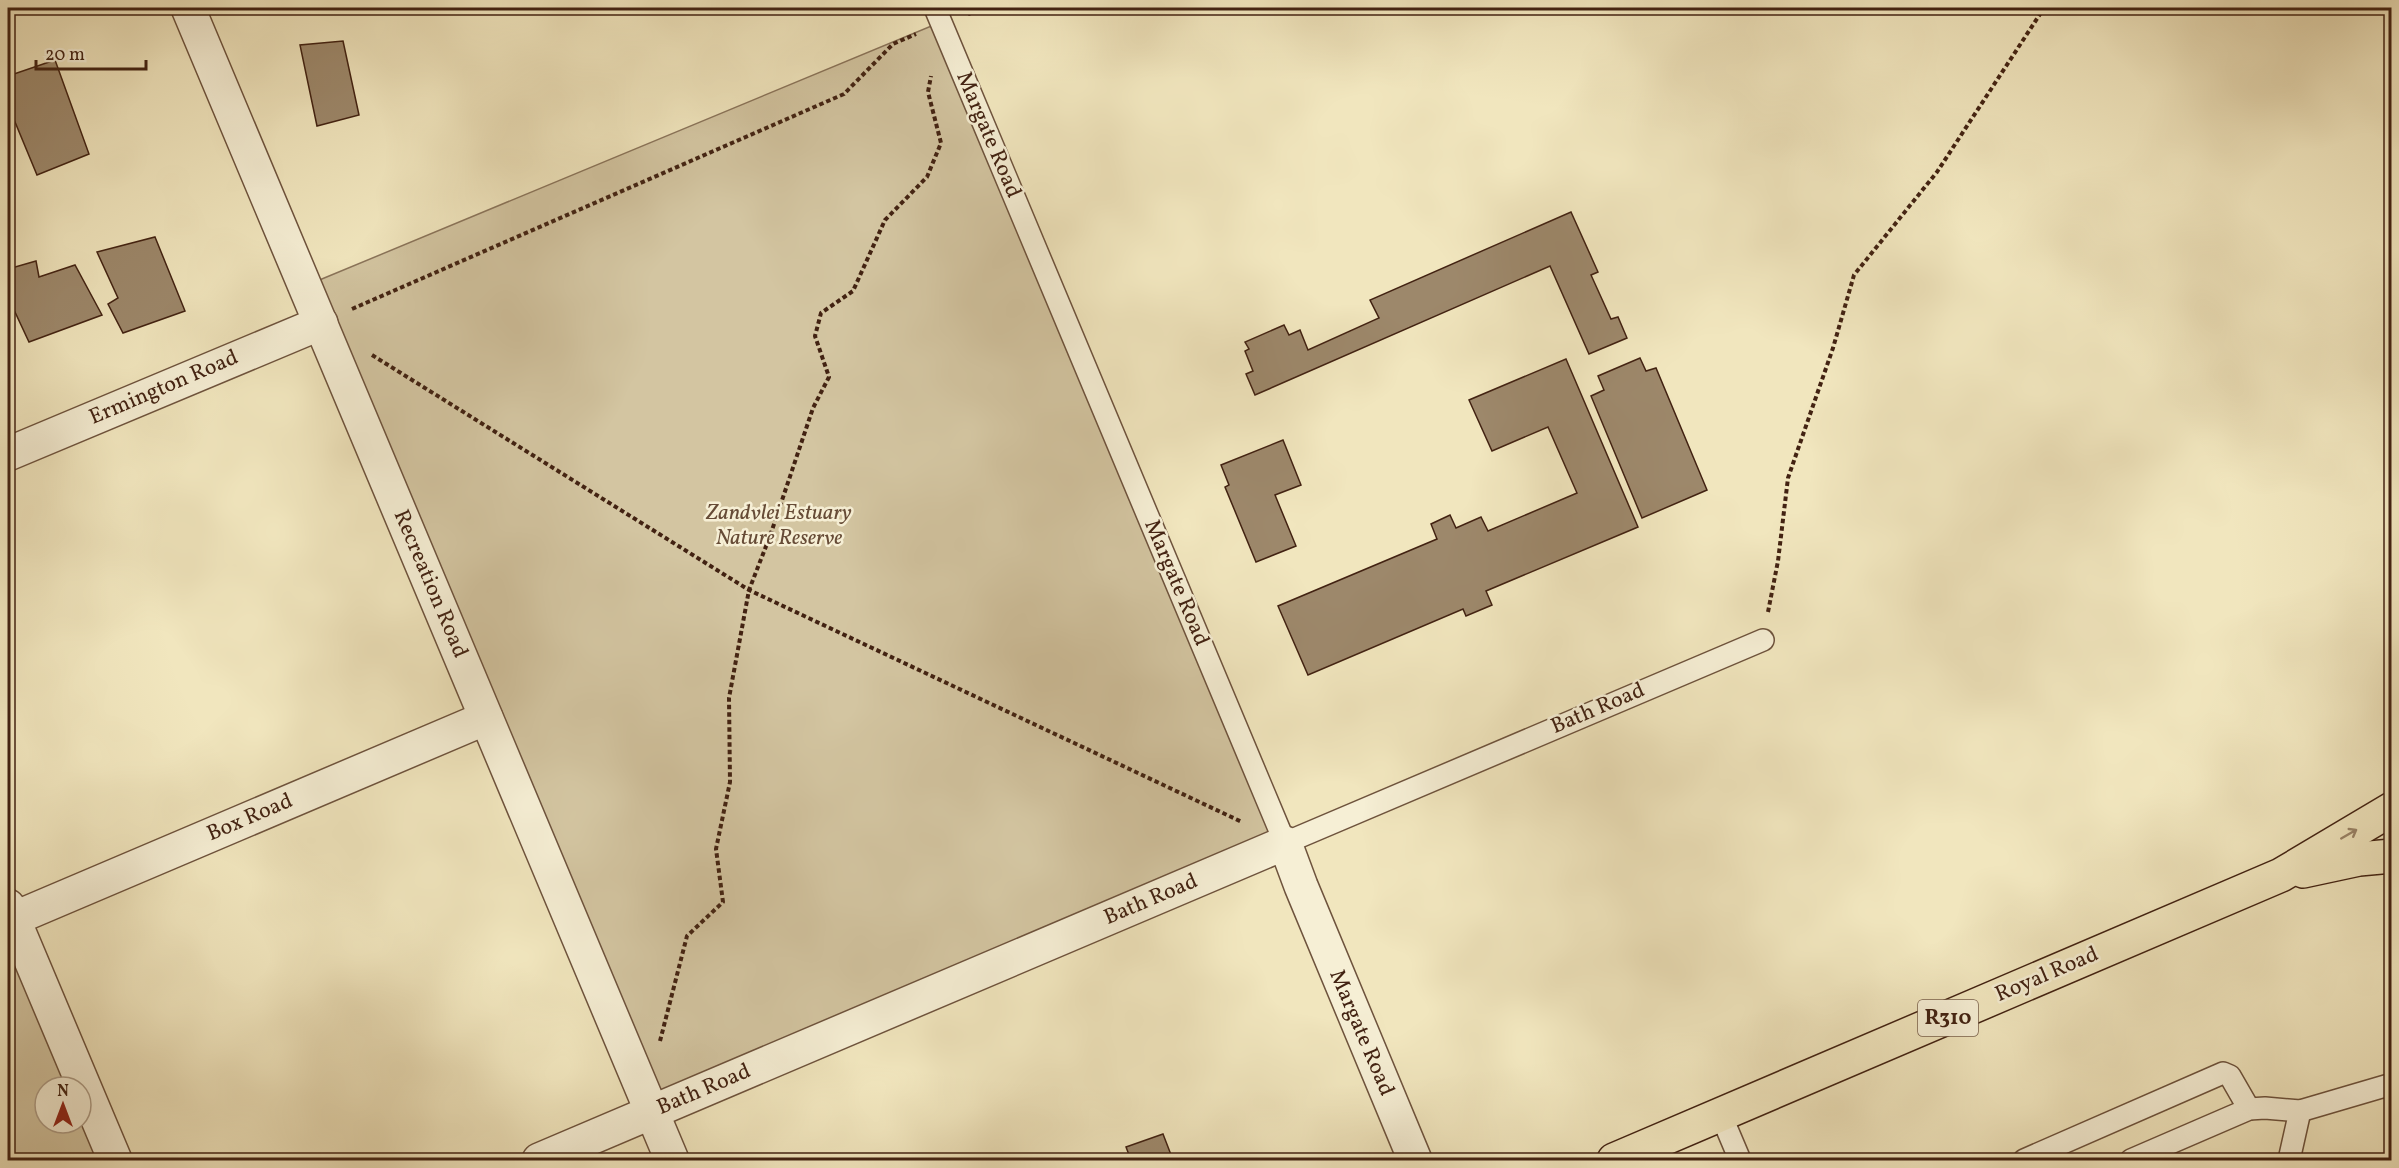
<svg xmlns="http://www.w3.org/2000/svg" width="2399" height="1168" font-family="Vollkorn,serif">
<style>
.green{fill:#d3c5a1;stroke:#8a745a;stroke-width:1.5;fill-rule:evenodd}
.building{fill:#9d886b;stroke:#422212;stroke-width:1.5}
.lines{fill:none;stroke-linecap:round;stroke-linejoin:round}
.service-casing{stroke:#6e533d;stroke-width:24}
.minor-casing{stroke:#6e533d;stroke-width:36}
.primary-casing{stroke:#422212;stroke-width:36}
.path{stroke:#422212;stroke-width:4;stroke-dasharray:4.5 3;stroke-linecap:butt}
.service{stroke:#f6efd5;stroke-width:21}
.minor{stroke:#f6efd5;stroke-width:33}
.primary{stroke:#f1e6be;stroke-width:33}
.oneway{stroke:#9a8468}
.labels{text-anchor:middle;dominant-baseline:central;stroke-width:5;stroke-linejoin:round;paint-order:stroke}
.shield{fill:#f6efd5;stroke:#78604c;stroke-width:1.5}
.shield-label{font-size:21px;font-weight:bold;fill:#422212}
.street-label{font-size:22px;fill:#422212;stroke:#f6efd5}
.park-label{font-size:22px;font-style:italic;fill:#664b36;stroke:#f6efd5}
</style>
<rect width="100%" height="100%" fill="#f1e6be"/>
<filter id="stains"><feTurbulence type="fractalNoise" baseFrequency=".00333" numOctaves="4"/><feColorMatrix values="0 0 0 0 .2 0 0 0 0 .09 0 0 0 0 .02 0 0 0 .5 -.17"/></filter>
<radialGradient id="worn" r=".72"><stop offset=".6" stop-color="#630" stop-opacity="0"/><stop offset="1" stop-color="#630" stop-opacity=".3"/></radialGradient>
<g class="green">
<polygon points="941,22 1285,843 652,1113 305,286"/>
<path d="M8,906l107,254h-107zM45,1087h36v36h-36z"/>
</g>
<g class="building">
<polygon points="343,41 359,115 317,126 300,45"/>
<polygon points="55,60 89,154 37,175 8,105 8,76"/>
<polygon points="1571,212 1598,272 1591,275 1611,319 1618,317 1627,338 1589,354 1550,266 1255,395 1246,374 1253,371 1245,351 1249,349 1245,342 1284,325 1289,335 1300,330 1308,350 1379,318 1370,300"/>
<polygon points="155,237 185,311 123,333 108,304 118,298 97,252"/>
<polygon points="36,261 39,277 75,265 102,315 29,342 8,297 8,269"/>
<polygon points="1640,358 1646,371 1656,368 1707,490 1642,518 1591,396 1604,390 1598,376"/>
<polygon points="1566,359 1638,527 1486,591 1492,605 1466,616 1463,609 1308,675 1278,606 1437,539 1431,524 1450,515 1456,528 1481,517 1488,531 1577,493 1548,427 1492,451 1469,400"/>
<polygon points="1283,440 1301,485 1275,495 1296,546 1256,562 1225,487 1229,485 1221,465"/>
<polygon points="1163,1134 1173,1160 1131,1160 1126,1147"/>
</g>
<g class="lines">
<defs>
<g id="service">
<polyline points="935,8 1285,843 1763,640"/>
<polyline points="1721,1115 1740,1160"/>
<polyline points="2024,1160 2223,1073 2230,1076 2249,1109"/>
<polyline points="2131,1160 2249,1109 2265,1108 2300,1111 2392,1084"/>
<polyline points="2289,1160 2300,1111"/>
</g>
<g id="minor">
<polyline points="188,8 672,1160"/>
<polyline points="8,454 321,323"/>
<polyline points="8,906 115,1160"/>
<polyline points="13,919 486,718"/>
<polyline points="539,1160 1285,843 1301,886 1415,1160"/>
</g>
<g id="primary">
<polyline points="2303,871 2359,859 2392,856"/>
<polyline points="1614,1160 2281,875 2392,809"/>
</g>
</defs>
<use href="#service" class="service-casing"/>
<use href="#minor" class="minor-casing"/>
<use href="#primary" class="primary-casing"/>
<g class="path">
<polyline points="968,14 987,8"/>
<polyline points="352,309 844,94 893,44 916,34"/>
<polyline points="372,355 749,590 1242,822"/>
<polyline points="1768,612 1778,561 1788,478 1833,348 1854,275 1937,172 2044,8"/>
<polyline points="660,1041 687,936 723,902 716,849 730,782 729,698 749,590 770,536 813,408 829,377 815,336 821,313 853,291 885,220 927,177 941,143 928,92 931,76"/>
</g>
<use href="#service" class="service"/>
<use href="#minor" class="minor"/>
<use href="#primary" class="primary"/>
</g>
<defs><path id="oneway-shaft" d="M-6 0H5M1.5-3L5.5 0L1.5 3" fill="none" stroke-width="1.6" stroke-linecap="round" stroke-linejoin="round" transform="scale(1.5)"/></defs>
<use class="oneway" href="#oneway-shaft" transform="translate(2349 834) rotate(-30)"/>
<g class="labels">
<rect class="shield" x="1918" y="1000" width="60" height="36" rx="4.5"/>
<g class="shield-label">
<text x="1948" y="1018">R310</text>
</g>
<g class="street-label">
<text transform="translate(988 135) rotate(67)">Margate Road</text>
<text transform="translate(164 388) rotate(-23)">Ermington Road</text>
<text transform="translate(1176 583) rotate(67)">Margate Road</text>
<text transform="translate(430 584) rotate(67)">Recreation Road</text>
<text transform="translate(1598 709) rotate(-23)">Bath Road</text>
<text transform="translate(250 818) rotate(-23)">Box Road</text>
<text transform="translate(1151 900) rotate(-23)">Bath Road</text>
<text transform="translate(2047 975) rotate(-23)">Royal Road</text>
<text transform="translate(1361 1033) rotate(67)">Margate Road</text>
<text transform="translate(704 1090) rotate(-23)">Bath Road</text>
</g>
<g class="park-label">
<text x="779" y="513">Zandvlei Estuary<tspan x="779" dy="25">Nature Reserve</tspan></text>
</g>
</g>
<rect width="2399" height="1168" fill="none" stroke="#f1e6be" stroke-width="30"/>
<rect x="9" y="9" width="2381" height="1150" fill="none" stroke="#422212" stroke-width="3"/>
<rect x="15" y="15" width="2369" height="1138" fill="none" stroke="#422212" stroke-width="1.5"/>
<g transform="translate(63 1105)"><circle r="28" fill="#f6efd5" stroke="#ae9d87" stroke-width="1.5"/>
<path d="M0-4.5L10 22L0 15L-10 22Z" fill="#8f2418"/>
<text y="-9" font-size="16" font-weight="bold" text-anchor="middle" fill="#422212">N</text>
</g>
<path d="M36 60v9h110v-9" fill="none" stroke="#422212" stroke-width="3"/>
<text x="45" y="60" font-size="18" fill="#422212" stroke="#f6efd5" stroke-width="4.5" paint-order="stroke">20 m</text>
<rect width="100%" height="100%" filter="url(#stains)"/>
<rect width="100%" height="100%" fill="url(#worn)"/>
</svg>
